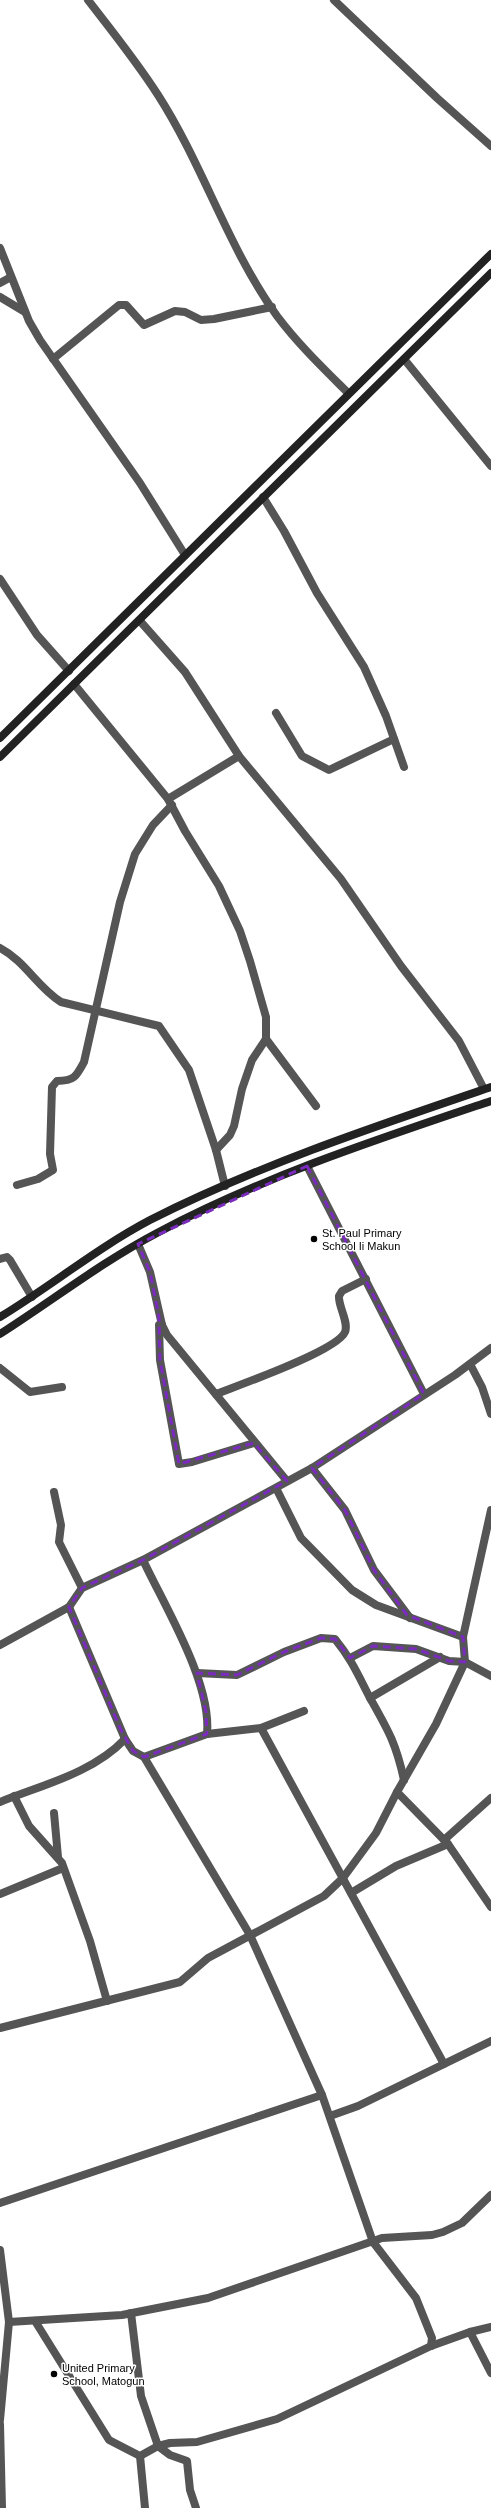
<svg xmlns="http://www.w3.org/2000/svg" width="491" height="2508" font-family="Arial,sans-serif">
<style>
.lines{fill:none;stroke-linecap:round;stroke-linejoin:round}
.street{stroke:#555;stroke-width:8}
.secondary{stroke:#222;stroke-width:8}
.marked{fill:none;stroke:#7b2cbf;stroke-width:3;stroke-dasharray:8 5;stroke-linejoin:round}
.poi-dot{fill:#000;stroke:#fff;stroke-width:1.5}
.labels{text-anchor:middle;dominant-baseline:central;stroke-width:3;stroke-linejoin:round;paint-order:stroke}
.poi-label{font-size:11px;fill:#000;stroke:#fff;text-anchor:start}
</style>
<rect width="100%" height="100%" fill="#fff"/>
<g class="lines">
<g class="street">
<path d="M88,0c24,31 49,62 70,95 45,70 70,153 119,221 21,28 46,52 71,77"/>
<polyline points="334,0 437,98 491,146"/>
<polyline points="0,248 29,321 40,340 140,483 185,555"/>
<polyline points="0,283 11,277"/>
<polyline points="0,297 25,312"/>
<polyline points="53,359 119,305 126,305 144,325 175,311 185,312 201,320 214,319 272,307"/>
<polyline points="404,359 491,466"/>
<polyline points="263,497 284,531 317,593 364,667 386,716 404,767"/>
<polyline points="0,579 37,635 69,671"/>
<polyline points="140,621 185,672 239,756 341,879 401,966 459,1041 484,1089"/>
<polyline points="74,684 168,799 185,831 219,886 240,931 250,961 266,1017 266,1039 252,1060 242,1089 234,1126 230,1135 216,1150"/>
<polyline points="276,713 302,756 329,770 394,739"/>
<polyline points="168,799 239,756"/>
<path d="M0,948c25,13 38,40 61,54l98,24 30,44 27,80 9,36"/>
<polyline points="266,1039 316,1106"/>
<polyline points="307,1166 424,1394"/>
<path d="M17,1185l21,-6 15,-9 -3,-16 2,-67 5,-6c17,0 19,-4 27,-19l36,-160 15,-48 18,-29 19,-20"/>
<polyline points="138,1244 150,1272 162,1325 167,1335 287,1481"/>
<polyline points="0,1259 7,1257 10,1260 32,1297"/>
<polyline points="162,1325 159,1325 160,1360 179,1464 192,1462 254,1443"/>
<polyline points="470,1364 482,1387 491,1414"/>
<polyline points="0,1368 30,1392 62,1387"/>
<path d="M216,1394c23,-9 121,-43 129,-62 4,-10 -7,-26 -6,-36l3,-5 24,-12"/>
<polyline points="312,1468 345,1510 374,1570 410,1618"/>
<polyline points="276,1488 301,1538 352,1590 376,1605 463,1637"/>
<polyline points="54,1492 61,1525 59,1542 82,1588"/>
<path d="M143,1560c22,47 69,123 64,174"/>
<polyline points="69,1607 125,1739 133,1751 144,1757 250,1935 322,2095 373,2242 416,2298 432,2338 431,2346"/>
<polyline points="0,1645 69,1607 82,1588 143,1560 312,1468 455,1375 491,1348"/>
<polyline points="350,1658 373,1646 416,1649 449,1661 465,1662 491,1676"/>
<path d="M197,1673l40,2 47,-23 37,-14 14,1c17,21 23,36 35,59 18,32 26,45 34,82"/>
<polyline points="370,1698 440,1657"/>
<polyline points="261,1728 444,2064"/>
<polyline points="144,1757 207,1734 261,1728 304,1711"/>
<polyline points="397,1792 448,1844 491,1907"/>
<polyline points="14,1796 29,1826 62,1863 90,1941 107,2001"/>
<path d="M0,1802c42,-17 93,-29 125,-63"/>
<polyline points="54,1813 58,1857"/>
<polyline points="444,1840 491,1798"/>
<polyline points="351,1893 396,1866 448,1844"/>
<polyline points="0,1894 63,1868"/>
<polyline points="0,2028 180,1982 208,1958 324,1896 343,1878 376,1833 397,1792 436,1724 465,1662 463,1637 491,1510"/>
<polyline points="330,2116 358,2106 491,2041"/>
<polyline points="0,2203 322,2095"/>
<polyline points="0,2250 9,2322 0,2420"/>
<polyline points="131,2313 141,2396 158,2446 170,2455 187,2461 190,2490 196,2508"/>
<polyline points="35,2321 109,2440 140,2456 158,2446 170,2443 197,2442 277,2419 431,2346 470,2332 491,2327"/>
<polyline points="9,2322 122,2315 208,2298 382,2238 432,2235 443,2232 462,2223 491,2195"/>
<polyline points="470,2332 491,2373"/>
<polyline points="0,2424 2,2508"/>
<polyline points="140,2456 145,2508"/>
</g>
<g class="secondary">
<polyline points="0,738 491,254"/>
<polyline points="0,757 491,273"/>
<path d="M0,1317c51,-31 97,-69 150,-97 109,-55 226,-94 341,-133"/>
<path d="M0,1334c53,-34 102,-72 157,-101 105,-56 221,-94 334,-132"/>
</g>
</g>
<path class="marked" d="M307,1166l117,228 -112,74 33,42 29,60 33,45 56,22 2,25 -16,-1 -33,-12 -43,-3 -23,12 -15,-19 -14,-1 -37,14 -47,23 -40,-2 9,39 1,22 -63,23 -11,-6 -13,-23 -51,-121 13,-19 61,-28 144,-79 -33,-38 -75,21 -19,-104 -1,-43 -9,-45 -12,-28z"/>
<g class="poi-dot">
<circle cx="314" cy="1239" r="4"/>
<circle cx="54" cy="2374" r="4"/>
</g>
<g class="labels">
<g class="poi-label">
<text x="322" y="1233">St. Paul Primary<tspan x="322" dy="13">School Ii Makun</tspan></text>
<text x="62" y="2368">United Primary<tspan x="62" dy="13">School, Matogun</tspan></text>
</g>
</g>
</svg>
